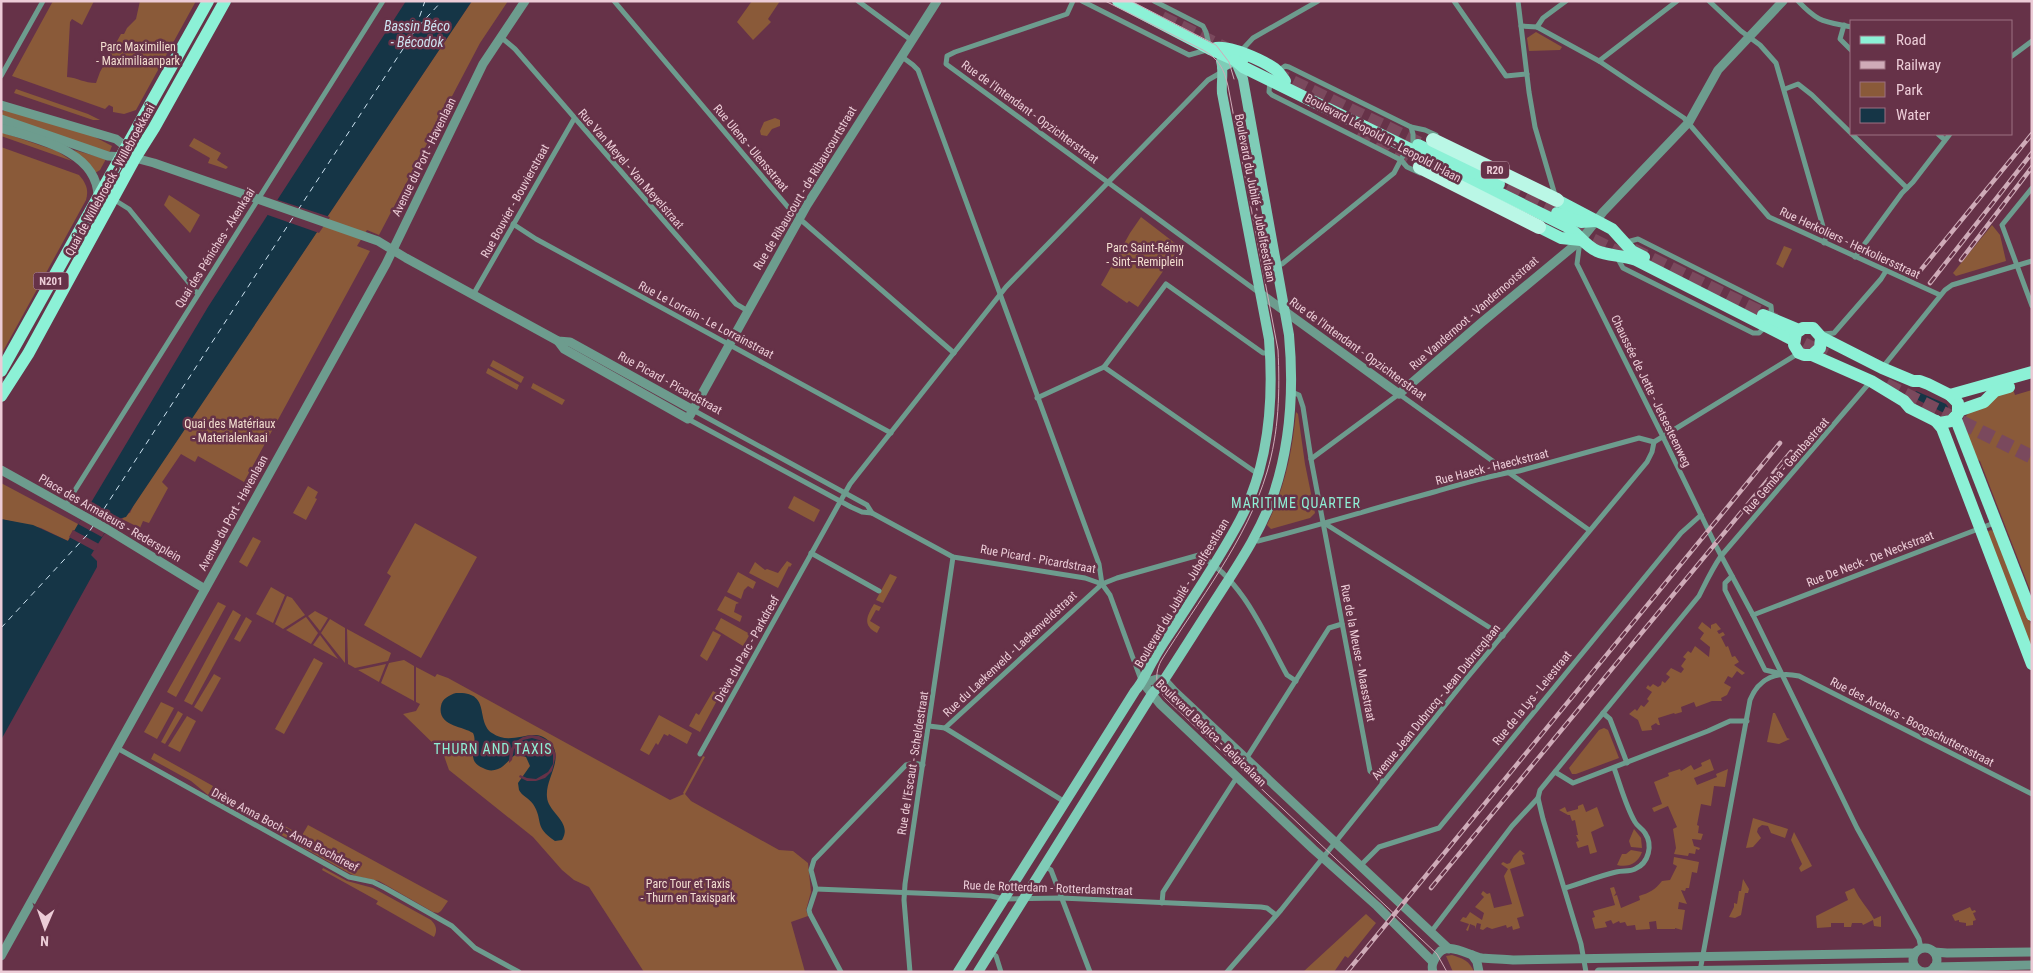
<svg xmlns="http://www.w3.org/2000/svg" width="2033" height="973" font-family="'Roboto Condensed',sans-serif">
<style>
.green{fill:#8a5a39}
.water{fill:#153546}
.pier{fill:#663248}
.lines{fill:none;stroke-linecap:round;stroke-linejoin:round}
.ferry{stroke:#cce2f0;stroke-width:1;stroke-dasharray:6 5;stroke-linecap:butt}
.trunk-tunnel{stroke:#7a495d;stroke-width:14;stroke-dasharray:14 7;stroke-linecap:butt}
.minor{stroke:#6d9c8e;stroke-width:5}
.tertiary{stroke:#6d9c8e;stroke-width:9}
.secondary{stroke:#7fccb7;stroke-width:10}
.primary{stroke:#8cf1d6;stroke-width:12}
.trunk{stroke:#baf7e6;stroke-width:14}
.tram{stroke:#cfabb8;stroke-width:1}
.rail-casing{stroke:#cfabb8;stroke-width:4.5}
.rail{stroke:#663248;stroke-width:2.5;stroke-dasharray:8;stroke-linecap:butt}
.labels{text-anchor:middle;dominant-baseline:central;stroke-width:5;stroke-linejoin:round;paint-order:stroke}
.shield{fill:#663248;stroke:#c49eac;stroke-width:1}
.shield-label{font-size:11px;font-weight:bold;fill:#ecccd7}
.park-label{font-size:12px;fill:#f3ded0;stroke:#663248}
.street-label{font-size:12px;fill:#ecccd7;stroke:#663248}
.water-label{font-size:14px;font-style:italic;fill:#cce2f0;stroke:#663248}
.neighbourhood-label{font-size:14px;letter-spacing:1px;fill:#8eefd5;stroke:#663248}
</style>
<rect width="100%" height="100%" fill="#663248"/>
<g class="green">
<path d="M53,1h41l-12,24 -10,-6 -2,3 -3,55c11,1 17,6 29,6l4,-11 21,-38h3l3,-6 9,-9 4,-18h56l-60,109 -12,4 -11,-2v-5l-4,-2 -4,4 -93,-33z"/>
<polygon points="472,1 508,1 480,43 379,235 367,230 357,246 370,251 244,482 198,456 195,462 181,454 162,482 168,488 149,523 143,521 140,528 122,519 129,513 130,513 134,504"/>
<polygon points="752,1 780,1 768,19 771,22 753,40 737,22"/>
<polygon points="1536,32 1562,47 1560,50 1529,51 1527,38"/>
<polygon points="16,89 88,114 100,120 93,120 14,93"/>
<polygon points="4,110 91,135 112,146 109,153 1,115"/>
<polygon points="775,118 780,120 780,126 772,129 767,136 761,135 760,131 764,122"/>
<polygon points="1,132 57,151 72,161 1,136"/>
<polygon points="194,138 221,153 217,160 228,167 226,169 208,163 210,158 189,146"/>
<path d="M1,147l78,28c7,8 10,15 7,25l-85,155z"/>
<polygon points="74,150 106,159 100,170 95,173"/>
<polygon points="169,195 200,215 190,233 164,205"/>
<polygon points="1141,217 1180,247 1138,307 1129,301 1127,303 1101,285 1130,233"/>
<polygon points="1992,225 2000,235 2006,261 1956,276 1953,273"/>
<polygon points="1784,246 1792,249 1783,268 1776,264"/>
<polygon points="493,360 524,377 521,383 490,366"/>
<polygon points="488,368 519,385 517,390 486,373"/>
<polygon points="533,383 565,400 562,405 531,388"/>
<path d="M2013,389l2,6 17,-5v205l-52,-134 -3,-2c-4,-9 -14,-29 -13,-38 2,-13 38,-28 49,-32z"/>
<path d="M1296,412l2,2 7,50 10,49 -5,5 -39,11 -4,-4c18,-39 25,-71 29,-113z"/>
<polygon points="1,483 78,524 75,531 73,530 68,541 41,528 1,519"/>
<polygon points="308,486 318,492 315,498 317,499 306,520 293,513"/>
<polygon points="794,496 820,510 814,522 788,508"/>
<polygon points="415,523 477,557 421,658 364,625 391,576 387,573"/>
<polygon points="1991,530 1996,533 2032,627 2032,652 1987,532"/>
<polygon points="253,537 261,541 247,567 239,562"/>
<polygon points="787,561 792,564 790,567 789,566 778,588 749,573 755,562 765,570 767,569 778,573"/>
<polygon points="738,572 756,582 753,589 748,586 744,590 741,599 727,592"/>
<polygon points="890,574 897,577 883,603 876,600"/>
<polygon points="271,587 285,595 273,623 256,614"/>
<polygon points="287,596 292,598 305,615 283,629 275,624"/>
<polygon points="725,596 739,603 736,604 734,612 742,616 740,622 717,610"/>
<polygon points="218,602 226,606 176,697 167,692"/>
<path d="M874,604l7,3 -2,4 -3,-1 -6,11 10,6 -3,6c-15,-8 -10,-17 -3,-29z"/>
<polygon points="233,610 241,615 192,705 184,701"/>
<polygon points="315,611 328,618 320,631 308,616"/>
<polygon points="246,617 252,621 240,642 234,639"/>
<polygon points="306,617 318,633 311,644 286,630"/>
<polygon points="721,618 750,634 743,646 715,629"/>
<polygon points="330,619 345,628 345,663 321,633"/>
<polygon points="1702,622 1711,629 1711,625 1716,623 1721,629 1717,631 1719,634 1723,632 1725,635 1721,637 1726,647 1728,646 1732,657 1735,656 1739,662 1734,665 1745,673 1742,675 1737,671 1732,678 1728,676 1724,683 1731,687 1727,695 1721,698 1722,701 1712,701 1696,707 1694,702 1681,707 1682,712 1675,714 1674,713 1658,718 1660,725 1658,725 1656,723 1651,726 1652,730 1642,731 1638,720 1629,714 1635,709 1637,711 1641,705 1644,707 1649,701 1647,699 1652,692 1646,688 1648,685 1650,687 1653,684 1658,687 1661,685 1662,681 1665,683 1670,677 1666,674 1671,668 1681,673 1684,669 1681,666 1686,659 1683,657 1688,651 1691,653 1695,646 1709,657 1710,647 1700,639 1704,633 1698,628"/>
<polygon points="347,629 391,653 388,661 355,668 348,664"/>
<polygon points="713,631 721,635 707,661 700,656"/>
<polygon points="320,635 338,659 313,645"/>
<polygon points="314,658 323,663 284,734 275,729"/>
<polygon points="404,660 414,666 414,701 381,683 389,663"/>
<polygon points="386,664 379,682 358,670"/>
<polygon points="416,667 435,677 437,674 448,678 670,800 684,794 683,793 703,756 705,757 685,794 691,801 779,850 793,851 808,863 811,892 806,910 808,916 791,922 805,972 644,972 589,887 574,880 562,870 533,837 449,770 443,753 403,714 416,711 420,704 416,702"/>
<polygon points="214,674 221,678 202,712 194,707"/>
<polygon points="713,691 720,695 700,732 689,726 696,713 699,715"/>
<polygon points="161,702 174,708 157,739 144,732"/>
<polygon points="178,711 183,714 165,744 161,742"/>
<polygon points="1773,713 1775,713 1787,738 1790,739 1779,744 1767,742"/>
<polygon points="659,715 692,733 687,744 669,734 668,736 664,734 658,745 656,743 649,755 640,750"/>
<polygon points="187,716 196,721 180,752 168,746"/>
<polygon points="1604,728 1608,730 1619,758 1576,774 1572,774 1569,768 1599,730"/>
<polygon points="154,753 213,786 208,795 191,781 151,759"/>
<polygon points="1710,759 1714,770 1694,778 1697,785 1717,777 1716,774 1728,769 1725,787 1714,786 1711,806 1701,804 1697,825 1699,826 1698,833 1703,834 1701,840 1692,839 1694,846 1700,848 1699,850 1696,849 1695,854 1689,853 1688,856 1674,854 1676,848 1673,829 1677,827 1668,806 1654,812 1652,808 1662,804 1654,782 1669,776 1668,773 1680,769 1681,771 1691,765 1694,770 1702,766 1701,763"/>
<polygon points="1583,804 1586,812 1597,807 1604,826 1591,832 1597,852 1590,854 1588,845 1578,848 1576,842 1579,841 1576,835 1578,835 1575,820 1572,821 1570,815 1568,815 1559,810 1565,807 1567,812 1578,809 1578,806"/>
<polygon points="246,805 292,830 287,838 241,813"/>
<polygon points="1753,818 1788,829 1785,838 1771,833 1768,826 1762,825 1758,828 1757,832 1761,838 1753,847 1746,848"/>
<polygon points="308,825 448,901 441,911 438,913 433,912 379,881 355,876 347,872 297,844"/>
<polygon points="1634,829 1641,838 1642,848 1631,847 1629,841"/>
<polygon points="1794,832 1812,866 1801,872 1799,868 1802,864 1791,840"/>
<polygon points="1520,850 1525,854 1522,855 1525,864 1510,869 1524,916 1517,918 1520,928 1513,930 1512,926 1507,928 1506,925 1492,929 1487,927 1483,930 1480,929 1481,924 1477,923 1475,929 1475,926 1470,924 1468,931 1466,930 1469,924 1460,921 1463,917 1466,918 1470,912 1482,920 1484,913 1475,907 1484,897 1481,894 1483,891 1487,894 1490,893 1494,908 1512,904 1504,876 1508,869 1501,864 1503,862 1507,864 1510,863 1514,856"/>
<path d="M1631,850l11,2c-4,11 -13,16 -25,13l5,-11h4z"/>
<path d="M1674,857l25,5 -2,11 -5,-1 -3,16h-3l-1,3 -4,-1 6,14 -8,-2 -1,7 7,1 -3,20 -7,-2v1h-18l-1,-8 -7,1 1,7 -14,1 -1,-5 -8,1 -2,-4 -5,1 -1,-2 -6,3 -2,-4 -6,2 2,5 -12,2 -3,-11 3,-1 -2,-6 22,-6 -5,-17 4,-1 2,6 -2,3 3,-1 4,13 19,-8 -1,-4c10,-3 16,-6 23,-15l8,-1 7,-14 -4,-2z"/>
<path d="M323,868l24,13 26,7 58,32c5,5 7,10 3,17l-58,-33 2,-3 -56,-31z"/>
<polygon points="1743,879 1749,889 1748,893 1745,893 1741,915 1735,918 1729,917 1734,907 1734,903 1737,904 1739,891 1741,891"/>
<path d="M1854,888c6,13 14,20 20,31l7,-3v11l-7,-1 -1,-6 -10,5 -1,-2h-10l-1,4h-7v-4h-13v4l-14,1 -1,-12 32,-16 -3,-8z"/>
<polygon points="1970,907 1972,911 1975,910 1976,912 1973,913 1976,920 1973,921 1973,925 1966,926 1966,923 1959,922 1959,920 1955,921 1952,915"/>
<polygon points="1366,914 1376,923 1348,958 1345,956 1334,972 1303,972"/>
<path d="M1452,955c10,3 18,6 22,17h-21l-7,-16z"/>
</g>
<g class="water">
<polygon points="406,1 472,1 126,517 113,520 91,555 97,561 97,567 1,740 1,519 33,525 68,541 208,307"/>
<polygon points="1916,391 1946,404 1948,407 1947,411 1942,412 1916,399 1913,395"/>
<path d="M456,693c36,-2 19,28 36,40 21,15 41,-9 58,9 15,17 -5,36 -3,55 1,16 26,25 15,43l-7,1c-22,-15 -11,-20 -22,-37 -4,-6 -11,-8 -14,-14l-1,-7 12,-17 -4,-9 -9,-3c-8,4 -11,12 -19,15 -5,2 -10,2 -15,-1 -19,-8 -4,-23 -10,-35 -10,-7 -36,-7 -32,-27 1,-7 8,-11 15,-13z"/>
</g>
<g class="pier">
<polygon points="275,199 330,217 319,233 265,214"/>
<polygon points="88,509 112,521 102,537 78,524"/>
<polygon points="73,530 99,544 95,551 69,537"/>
<polygon points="531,735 539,736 547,740 553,747 556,755 552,771 545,778 536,781 527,781 519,777 520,775 527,778 536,779 548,772 553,764 553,754 546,742 532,738 523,740 514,749 512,760 509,763 509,760 510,750 515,742 523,737"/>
</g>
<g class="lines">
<g class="ferry">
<polyline points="416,27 425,1"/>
<polyline points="298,210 416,29 442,1"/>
<polyline points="98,518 294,216"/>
<polyline points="1,628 87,535 93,526"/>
</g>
<g class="trunk-tunnel">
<polyline points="1162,18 1228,50"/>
<polyline points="1274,73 1426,147"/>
<polyline points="1360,130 1420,167"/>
<polyline points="1488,178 1569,218"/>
<polyline points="1574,231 1627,257"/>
<polyline points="1633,250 1775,320"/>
<polyline points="1785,335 1826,355"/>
<polyline points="1886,385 2032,457"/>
</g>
<g class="minor">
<polyline points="614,1 793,213 954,353"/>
<polyline points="858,1 911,40"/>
<polyline points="1073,1 1067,14 955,52 947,56 946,64 1258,292"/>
<polyline points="1082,1 1189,55 1210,49 1206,32 1203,26 1154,1"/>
<polyline points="1454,1 1506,76 1527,74"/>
<polyline points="1518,1 1529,92 1535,127 1555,195"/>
<polyline points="1709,1 1741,31 1760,45 1776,63 1826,237 1824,243"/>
<path d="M1798,1c21,22 25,20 54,26"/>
<polyline points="1844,25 1840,39 1852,51"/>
<polyline points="1521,26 1537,27 1599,61 1684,118 1769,217 1940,295"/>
<polyline points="1537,27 1543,18 1566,1"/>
<polyline points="502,38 515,49 736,304 748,311"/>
<polyline points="1240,52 1253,38 1318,1"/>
<polyline points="901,56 913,65 918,70 1099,564 1102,584 1110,595 1141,680"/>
<polyline points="2012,56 2032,41"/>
<polyline points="1599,61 1677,1"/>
<polyline points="1278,71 1285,66 1289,67 1411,127 1425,130 1436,135"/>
<polyline points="1,76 43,1"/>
<polyline points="1270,81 1269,92 1272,95 1401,160 1407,167 1420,173"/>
<polyline points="1785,89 1798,84 1812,95 1907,188"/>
<polyline points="1411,127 1413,134 1413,142"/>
<polyline points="1938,134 1945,140"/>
<polyline points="2032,188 2002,225 2032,306"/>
<polyline points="113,199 129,209 198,294"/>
<polyline points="513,224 536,239 891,433"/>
<polyline points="1580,241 1577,264 1667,445 1717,548 1753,615 1857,828 1919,939 1921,948"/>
<polyline points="1627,242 1638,239 1771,306 1772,317"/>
<polyline points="1617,257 1623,268 1753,333 1759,333 1766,326"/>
<polyline points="1855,257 1902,193 1913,182 1950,134"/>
<polyline points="1276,265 1282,264 1394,173 1407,148"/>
<polyline points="473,295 574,119"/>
<polyline points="1824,334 1834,333 1881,279 1886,271"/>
<polyline points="1104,367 1258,474"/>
<polyline points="1882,368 1945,290 1952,285 2032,261"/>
<polyline points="1292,392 1299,395 1303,407 1311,459 1370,771 1383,782"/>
<polyline points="1037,398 1104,367 1166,284 1263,353 1270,353"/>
<polyline points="693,410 834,487 867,505 872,513"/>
<polyline points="688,419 851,507 862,512 872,513 953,557 1085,578 1102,584"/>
<polyline points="1311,459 1399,394 1589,530"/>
<polyline points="65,506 383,1"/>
<polyline points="1324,523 1503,636"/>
<path d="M1253,540l5,1c59,-15 117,-33 176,-49 28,-8 56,-17 85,-21l120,-33 15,4 145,-89"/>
<polyline points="811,553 879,591"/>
<polyline points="1732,576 1725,583 1725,590 1765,670 1778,673"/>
<polyline points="1753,615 1994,523"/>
<polyline points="1603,713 1610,719 1627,763"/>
<polyline points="929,726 945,728 1065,802"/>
<path d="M945,728l157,-144 15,-6 82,-23c44,25 65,78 88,120l9,6"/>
<polyline points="117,748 349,877 373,882 385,888 452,926 475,948 519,972"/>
<polyline points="700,754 850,484 1006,287 1208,80 1222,72"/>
<polyline points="1246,759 1329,628 1342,624"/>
<polyline points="1555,772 1573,783 1708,731 1730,721 1747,721"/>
<polyline points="1538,798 1543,819 1581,944 1586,972"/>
<polyline points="1044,866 1051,870 1090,972"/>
<polyline points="1360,866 1379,847 1439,828 1681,533 1701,515"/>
<path d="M1565,888c17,-5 34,-12 51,-16 7,-2 13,0 19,-3 14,-6 18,-24 10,-36 -3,-5 -8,-7 -10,-11 -9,-15 -15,-38 -21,-54"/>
<polyline points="816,889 991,896 1004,899 1061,898 1261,907 1267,908 1276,915"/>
<polyline points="816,889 811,870 814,860 906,765 914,763 923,765"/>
<polyline points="816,889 809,910 810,914 841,972"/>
<polyline points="1162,903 1163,892 1237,777"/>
<path d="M1431,932l81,-106 26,-28 2,-8 159,-194c7,-14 13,-27 22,-40l150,-175"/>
<polyline points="990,952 996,956 1001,972"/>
<path d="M1700,971l50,-271c9,-22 27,-29 49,-24l233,118"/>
<polyline points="910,972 904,900 905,884 953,557"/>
<polyline points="1227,972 1281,910 1467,678 1647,462 1652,452 1654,442"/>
</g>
<g class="tertiary">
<polyline points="1,105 116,139 129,149"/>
<polyline points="1,119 108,156 135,158 154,163 378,241 406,258 558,341 570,342 693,410"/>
<path d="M1,128c35,11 96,22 97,68"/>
<polyline points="1261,294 1399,394 1481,323 1581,240 1603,212 1689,122 1718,70 1783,1"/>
<polyline points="558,341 564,349 688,419 807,205 937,1"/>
<polyline points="1,470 107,529 205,589"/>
<circle cx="1925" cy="960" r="12"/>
<polyline points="1934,952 1947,953 2032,952"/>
<polyline points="1472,955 1477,962 1479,972"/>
<polyline points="1,956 386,264 483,64 525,1"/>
<polyline points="1433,962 1377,906 1313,849 1160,704 1143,683 1157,679 1164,680 1174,691 1449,949"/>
<polyline points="1934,967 2032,965"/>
<path d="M1433,972c-2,-6 0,-10 3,-15 10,-19 32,-1 46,1 10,1 21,1 31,2l401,-7"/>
<polyline points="1599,972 1915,967"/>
</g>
<g class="secondary">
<path d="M958,972l177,-281c9,-10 12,-21 19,-32 6,-12 15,-24 22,-35 22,-34 45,-68 64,-104 29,-55 34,-119 29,-181l-47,-246c-1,-11 2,-22 -1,-32"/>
<path d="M978,972l174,-278 12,-14c19,-29 37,-58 56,-87 20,-31 42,-64 54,-100 17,-52 20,-104 15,-158l-46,-256 -8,-19 -13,7"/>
</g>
<g class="primary">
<polyline points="1118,1 1210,49 1235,60 1242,61"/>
<path d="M1216,48c15,-2 46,12 59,21 4,3 7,8 10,12"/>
<path d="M1235,60l8,7 323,159c12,7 18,19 31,25 11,5 26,4 39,9l157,80"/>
<polyline points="1418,145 1499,184"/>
<polyline points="1557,200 1612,229 1632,251 1644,257"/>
<polyline points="1557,213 1581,222 1595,221"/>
<polyline points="1539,227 1561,238 1581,240"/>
<polyline points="1763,315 1799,330"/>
<polyline points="1812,355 1820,348 1821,337 1813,328 1803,328 1796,333 1794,345 1799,353 1804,355 1812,355 1871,381 1904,401 1910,408 1940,423 1951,421 1958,414 1958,403 1950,395 1928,384 1920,381 1913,381 1882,368 1821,337"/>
<polyline points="1,371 208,1"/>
<polyline points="1950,395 2032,372"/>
<polyline points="1,396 28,354 135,158 154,128 225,1"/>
<polyline points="1958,411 1984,402 1995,391 2009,387"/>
<polyline points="1955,417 2032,615"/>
<polyline points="1936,421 1942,428 1947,441 2032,664"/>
</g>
<g class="trunk">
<polyline points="1433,140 1557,200"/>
<polyline points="1420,167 1539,227"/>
</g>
<g class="tram">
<path d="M1105,1l98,49c16,9 21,19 25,36l50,264c2,41 1,82 -11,122 -20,68 -69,129 -106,189 -7,14 -5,25 4,37l272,256 10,18"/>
<polyline points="1131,1 1216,45 1229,62 1234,79"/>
</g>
<defs>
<g id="rail">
<polyline points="1961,260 2032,167"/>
<polyline points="1915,277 2032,134"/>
<polyline points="1930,283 2032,153"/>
<polyline points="1431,888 1791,452"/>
<polyline points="1347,972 1780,443"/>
</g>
</defs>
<use href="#rail" class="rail-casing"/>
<use href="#rail" class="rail"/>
</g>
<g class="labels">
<g class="shield">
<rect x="1481" y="161.5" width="28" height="17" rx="4"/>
<rect x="33.5" y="272.5" width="35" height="17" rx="4"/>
</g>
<g class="shield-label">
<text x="1495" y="170">R20</text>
<text x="51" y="281">N201</text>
</g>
<g class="park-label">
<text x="138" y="47">Parc Maximilien<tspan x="138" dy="14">- Maximiliaanpark</tspan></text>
<text x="1145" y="248">Parc Saint-Rémy<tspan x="1145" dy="14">- Sint–Remiplein</tspan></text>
<text x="230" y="424">Quai des Matériaux<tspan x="230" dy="14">- Materialenkaai</tspan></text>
<text x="688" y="884">Parc Tour et Taxis<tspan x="688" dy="14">- Thurn en Taxispark</tspan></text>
</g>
<g class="street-label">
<text transform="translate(1030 112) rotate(36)">Rue de l'Intendant - Opzichterstraat</text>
<text transform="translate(1383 138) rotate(28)">Boulevard Léopold II - Leopold II-laan</text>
<text transform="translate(751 148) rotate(50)">Rue Ulens - Ulensstraat</text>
<text transform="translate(424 157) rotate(-64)">Avenue du Port - Havenlaan</text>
<text transform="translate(631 169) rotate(49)">Rue Van Meyel - Van Meyelstraat</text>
<text transform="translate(110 180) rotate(-61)">Quai de Willebroeck - Willebroekkaai</text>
<text transform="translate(805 188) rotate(-59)">Rue de Ribaucourt - de Ribaucourtstraat</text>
<text transform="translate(1255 198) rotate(79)">Boulevard du Jubilé - Jubelfeestlaan</text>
<text transform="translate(515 201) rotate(-61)">Rue Bouvier - Bouvierstraat</text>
<text transform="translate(1850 243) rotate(25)">Rue Herkoliers - Herkoliersstraat</text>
<text transform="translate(215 248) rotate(-58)">Quai des Péniches - Akenkaai</text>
<text transform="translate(1474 313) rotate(-41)">Rue Vandernoot - Vandernootstraat</text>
<text transform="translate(706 320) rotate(28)">Rue Le Lorrain - Le Lorrainstraat</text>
<text transform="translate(1358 349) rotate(36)">Rue de l'Intendant - Opzichterstraat</text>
<text transform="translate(670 383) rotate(29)">Rue Picard - Picardstraat</text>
<text transform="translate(1651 391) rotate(64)">Chaussée de Jette - Jetsesteenweg</text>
<text transform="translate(1786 466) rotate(-49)">Rue Gemba - Gembastraat</text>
<text transform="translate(1492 467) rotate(-14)">Rue Haeck - Haeckstraat</text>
<text transform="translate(233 513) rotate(-61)">Avenue du Port - Havenlaan</text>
<text transform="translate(110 518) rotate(30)">Place des Armateurs - Redersplein</text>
<text transform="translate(1038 559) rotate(10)">Rue Picard - Picardstraat</text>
<text transform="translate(1870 559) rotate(-21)">Rue De Neck - De Neckstraat</text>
<text transform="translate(1182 593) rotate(-59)">Boulevard du Jubilé - Jubelfeestlaan</text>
<text transform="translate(747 649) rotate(-61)">Drève du Parc - Parkdreef</text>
<text transform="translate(1358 653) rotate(79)">Rue de la Meuse - Maasstraat</text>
<text transform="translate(1010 654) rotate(-43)">Rue du Laekenveld - Laekenveldstraat</text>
<text transform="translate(1532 698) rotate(-51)">Rue de la Lys - Leiestraat</text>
<text transform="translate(1436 702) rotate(-51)">Avenue Jean Dubrucq - Jean Dubrucqlaan</text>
<text transform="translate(1912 722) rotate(27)">Rue des Archers - Boogschuttersstraat</text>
<text transform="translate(1211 733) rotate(44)">Boulevard Belgica - Belgicalaan</text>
<text transform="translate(913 763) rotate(-81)">Rue de l'Escaut - Scheldestraat</text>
<text transform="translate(285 830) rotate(28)">Drève Anna Boch - Anna Bochdreef</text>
<text transform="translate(1048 888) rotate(2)">Rue de Rotterdam - Rotterdamstraat</text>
</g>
<g class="water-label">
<text x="417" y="26">Bassin Béco<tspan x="417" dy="16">- Bécodok</tspan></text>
</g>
<g class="neighbourhood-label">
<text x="1296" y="503">MARITIME QUARTER</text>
<text x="493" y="749">THURN AND TAXIS</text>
</g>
</g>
<rect width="2033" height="973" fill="none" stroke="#ecccd7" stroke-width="5"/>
<rect x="1850" y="20" width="162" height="115" fill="#663248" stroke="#9c7081"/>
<rect x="1860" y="36" width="25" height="8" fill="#8cf1d6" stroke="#9c7081"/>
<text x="1896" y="45" font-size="15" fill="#ecccd7">Road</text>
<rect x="1860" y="61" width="25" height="8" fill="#cfabb8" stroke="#9c7081"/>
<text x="1896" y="70" font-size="15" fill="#ecccd7">Railway</text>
<rect x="1860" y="82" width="25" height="15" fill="#8a5a39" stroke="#9c7081"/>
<text x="1896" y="95" font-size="15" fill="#ecccd7">Park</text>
<rect x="1860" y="108" width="25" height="15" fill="#153546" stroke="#9c7081"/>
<text x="1896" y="120" font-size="15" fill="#ecccd7">Water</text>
<g transform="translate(45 928) rotate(182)" stroke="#663248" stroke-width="4" paint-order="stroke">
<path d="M0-4L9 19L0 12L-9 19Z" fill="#ecccd7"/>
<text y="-8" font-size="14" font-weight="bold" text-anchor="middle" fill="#ecccd7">N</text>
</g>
</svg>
